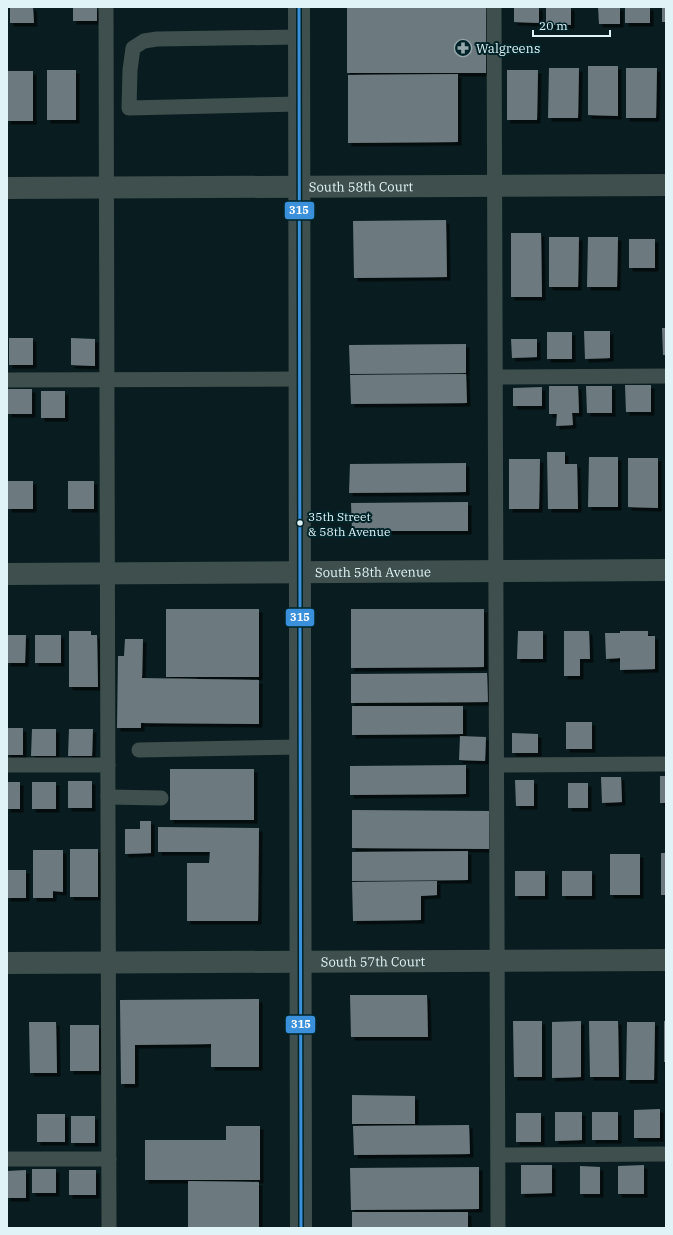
<svg xmlns="http://www.w3.org/2000/svg" width="673" height="1235" font-family="'IBM Plex Serif',serif">
<style>
.building{fill:#6c7a7f;filter:url(#shadow)}
.lines{fill:none;stroke-linecap:round;stroke-linejoin:round}
.service{stroke:#3e4f4d;stroke-width:15}
.minor{stroke:#3e4f4d;stroke-width:22}
.tertiary{stroke:#3e4f4d;stroke-width:22}
.bus-1-casing{stroke:#002429;stroke-width:6}
.bus-1{stroke:#3a90db;stroke-width:3}
.bus-dot{fill:#e0f3f6;stroke:#002429;stroke-width:1.5}
.labels{text-anchor:middle;dominant-baseline:central;stroke-width:4;stroke-linejoin:round;paint-order:stroke}
.bus-label{font-size:12px;fill:#e0f3f6;stroke:#002429;text-anchor:start}
.poi-label{font-size:13px;fill:#e0f3f6;stroke:#002429;text-anchor:start}
.street-label{font-size:13px;fill:#e0f3f6;stroke:#002429}
.line-badge{stroke:#002429;stroke-width:1.5}
.badge-label{font-size:11px;text-anchor:middle;font-weight:bold;fill:#fff}
</style>
<defs>
<filter id="shadow"><feDropShadow dx="3.5" dy="3.5" stdDeviation="0" flood-color="#0009"/></filter>
</defs>
<rect width="100%" height="100%" fill="#091d20"/>
<g class="building">
<polygon points="10,7 33,7 34,23 10,23"/>
<rect x="73" y="7" width="24" height="14"/>
<rect x="347" y="7" width="139" height="66"/>
<polygon points="514,7 539,7 539,23 514,22"/>
<rect x="546" y="7" width="25" height="18"/>
<polygon points="598,7 620,7 620,24 599,24"/>
<rect x="625" y="7" width="25" height="16"/>
<rect x="662" y="7" width="4" height="15"/>
<polygon points="588,66 618,66 618,116 588,115"/>
<polygon points="549,68 579,68 578,118 548,118"/>
<polygon points="626,68 657,68 656,118 626,118"/>
<rect x="47" y="70" width="29" height="50"/>
<polygon points="507,70 538,70 537,120 507,120"/>
<rect x="7" y="71" width="26" height="50"/>
<polygon points="458,74 458,142 348,143 348,75"/>
<polygon points="446,220 447,277 354,278 353,221"/>
<polygon points="511,233 541,233 542,297 511,297"/>
<polygon points="549,237 579,237 578,287 549,287"/>
<polygon points="588,237 618,237 617,287 587,287"/>
<rect x="629" y="239" width="26" height="29"/>
<polygon points="662,328 666,328 666,355 663,355"/>
<polygon points="584,331 610,331 610,358 585,359"/>
<rect x="547" y="332" width="25" height="27"/>
<rect x="9" y="338" width="24" height="27"/>
<polygon points="71,338 95,339 95,366 71,365"/>
<polygon points="511,339 537,339 537,357 512,358"/>
<polygon points="466,344 466,373 350,374 349,345"/>
<polygon points="466,374 467,403 351,404 350,375"/>
<polygon points="625,385 651,385 651,412 626,412"/>
<polygon points="549,386 578,386 579,413 572,413 573,425 556,426 557,414 549,414"/>
<polygon points="586,386 612,386 612,413 587,413"/>
<polygon points="542,387 542,406 513,406 513,388"/>
<rect x="8" y="389" width="24" height="25"/>
<rect x="41" y="391" width="24" height="27"/>
<polygon points="547,452 565,452 565,464 577,464 578,509 548,509"/>
<polygon points="589,457 618,457 618,507 588,507"/>
<polygon points="628,458 658,458 658,508 628,507"/>
<polygon points="509,459 540,459 539,509 509,509"/>
<polygon points="466,463 466,492 349,493 350,464"/>
<rect x="8" y="481" width="25" height="28"/>
<rect x="68" y="481" width="26" height="28"/>
<polygon points="468,502 468,531 352,531 351,503"/>
<rect x="166" y="609" width="93" height="68"/>
<polygon points="351,609 484,609 484,667 351,668"/>
<polygon points="69,631 91,631 91,635 97,635 98,687 69,687"/>
<polygon points="518,631 543,631 543,659 517,659"/>
<polygon points="564,631 589,631 590,659 580,659 580,676 564,676"/>
<polygon points="620,631 648,631 648,636 655,636 655,669 620,670 620,658 606,659 605,633 620,633"/>
<polygon points="7,635 26,635 25,663 7,663"/>
<rect x="35" y="635" width="26" height="28"/>
<polygon points="125,639 143,639 142,678 259,680 259,724 141,723 141,728 117,728 118,656 124,656"/>
<polygon points="487,673 488,702 351,703 351,674"/>
<polygon points="352,706 463,706 463,734 352,735"/>
<rect x="566" y="722" width="26" height="27"/>
<rect x="7" y="728" width="16" height="27"/>
<polygon points="32,729 56,729 56,756 31,756"/>
<polygon points="69,729 93,729 92,756 68,756"/>
<polygon points="512,733 538,734 538,753 512,753"/>
<polygon points="460,736 486,737 485,761 459,760"/>
<polygon points="466,765 466,794 350,795 350,766"/>
<rect x="170" y="769" width="84" height="51"/>
<rect x="660" y="776" width="6" height="27"/>
<polygon points="601,777 621,777 622,802 602,803"/>
<polygon points="515,780 534,780 534,806 516,806"/>
<rect x="68" y="781" width="24" height="27"/>
<rect x="7" y="782" width="13" height="27"/>
<rect x="32" y="782" width="24" height="27"/>
<rect x="568" y="783" width="20" height="25"/>
<polygon points="352,810 489,811 489,849 352,848"/>
<polygon points="140,821 151,821 151,853 125,854 125,829 140,829"/>
<polygon points="158,827 259,828 258,921 187,921 187,863 209,863 210,852 158,852"/>
<rect x="70" y="849" width="28" height="48"/>
<polygon points="33,850 63,850 63,892 53,891 53,898 33,898"/>
<polygon points="468,851 468,880 352,881 352,852"/>
<rect x="661" y="853" width="5" height="42"/>
<rect x="610" y="854" width="30" height="41"/>
<rect x="7" y="870" width="19" height="28"/>
<rect x="515" y="871" width="30" height="25"/>
<rect x="562" y="871" width="30" height="25"/>
<polygon points="437,881 437,895 421,896 421,920 353,921 352,882"/>
<polygon points="350,995 427,995 428,1037 351,1037"/>
<polygon points="259,999 259,1067 211,1067 211,1044 135,1045 135,1084 121,1084 120,1000"/>
<polygon points="513,1021 542,1021 542,1077 514,1077"/>
<polygon points="581,1021 581,1077 552,1078 552,1022"/>
<polygon points="589,1021 618,1021 619,1077 590,1077"/>
<rect x="664" y="1021" width="2" height="41"/>
<polygon points="29,1022 56,1022 57,1073 30,1073"/>
<polygon points="627,1022 655,1022 654,1080 626,1080"/>
<rect x="70" y="1025" width="29" height="46"/>
<polygon points="352,1095 415,1096 415,1124 352,1124"/>
<polygon points="660,1109 660,1138 634,1138 634,1110"/>
<polygon points="555,1112 582,1112 582,1140 555,1141"/>
<rect x="592" y="1112" width="26" height="28"/>
<rect x="516" y="1113" width="25" height="29"/>
<rect x="37" y="1114" width="28" height="28"/>
<rect x="71" y="1116" width="24" height="27"/>
<polygon points="469,1125 470,1154 354,1155 353,1126"/>
<polygon points="226,1126 260,1126 260,1180 145,1180 145,1140 226,1140"/>
<polygon points="521,1165 552,1165 552,1193 521,1194"/>
<polygon points="644,1165 644,1194 618,1194 618,1166"/>
<polygon points="580,1166 600,1167 600,1194 580,1194"/>
<polygon points="479,1167 479,1209 351,1210 350,1168"/>
<rect x="32" y="1169" width="24" height="24"/>
<polygon points="26,1170 26,1198 7,1198 7,1171"/>
<rect x="69" y="1170" width="27" height="25"/>
<polygon points="188,1181 259,1182 259,1228 188,1228"/>
<rect x="352" y="1212" width="116" height="16"/>
</g>
<g class="lines">
<g class="service">
<polyline points="106,7 109,1228"/>
<polyline points="494,7 498,1228"/>
<polyline points="299,37 157,39 144,41 133,48 130,70 129,108 299,104"/>
<polyline points="496,377 666,376"/>
<polyline points="7,380 299,379"/>
<polyline points="139,750 300,747"/>
<polyline points="7,765 108,765"/>
<polyline points="497,765 666,764"/>
<polyline points="108,797 161,798"/>
<polyline points="498,1155 666,1154"/>
<polyline points="7,1159 109,1159"/>
</g>
<g class="minor">
<path id="s1" d="M7,188l659,-3"/>
<path id="s2" d="M7,574l659,-4"/>
<path id="s3" d="M7,963l659,-3"/>
</g>
<polyline class="tertiary" points="299,7 301,1228"/>
<defs>
<polyline id="bus-1" points="299,7 301,1228"/>
</defs>
<use href="#bus-1" class="bus-1-casing"/>
<use href="#bus-1" class="bus-1"/>
</g>
<defs>
<symbol id="pharmacy-ring" viewBox="-11 -11 22 22"><circle r="9.5" fill="#002429" stroke="#95a8ab" stroke-width="1.5"/><path d="M-2-6h4v4h4v4h-4v4h-4v-4h-4v-4h4Z" fill="#95a8ab"/></symbol>
</defs>
<g fill-rule="evenodd">
<use href="#pharmacy-ring" x="453" y="38" width="20" height="20"/>
</g>
<circle class="bus-dot" cx="300" cy="523" r="3.5"/>
<g class="labels">
<g class="bus-label">
<text x="308" y="516">35th Street<tspan x="308" dy="15">&amp; 58th Avenue</tspan></text>
</g>
<g class="poi-label">
<text x="476" y="48">Walgreens</text>
</g>
<g class="street-label">
<text stroke="none"><textPath href="#s1" startOffset="354">South 58th Court</textPath></text>
<text stroke="none"><textPath href="#s2" startOffset="366">South 58th Avenue</textPath></text>
<text stroke="none"><textPath href="#s3" startOffset="366">South 57th Court</textPath></text>
</g>
</g>
<g class="line-badge">
<rect x="284" y="201" width="31" height="19" rx="4" fill="#3a90db"/>
<rect x="285" y="608" width="30" height="19" rx="4" fill="#3a90db"/>
<rect x="285" y="1015" width="31" height="19" rx="4" fill="#3a90db"/>
</g>
<g class="badge-label">
<text x="299" y="214">315</text>
<text x="300" y="621">315</text>
<text x="301" y="1028">315</text>
</g>
<rect width="673" height="1235" fill="none" stroke="#e0f3f6" stroke-width="16"/>
<path d="M533 30v6h77v-6" fill="none" stroke="#e0f3f6" stroke-width="2"/>
<text x="539" y="30" font-size="12" fill="#e0f3f6" stroke="#002429" stroke-width="3" paint-order="stroke">20 m</text>
</svg>
